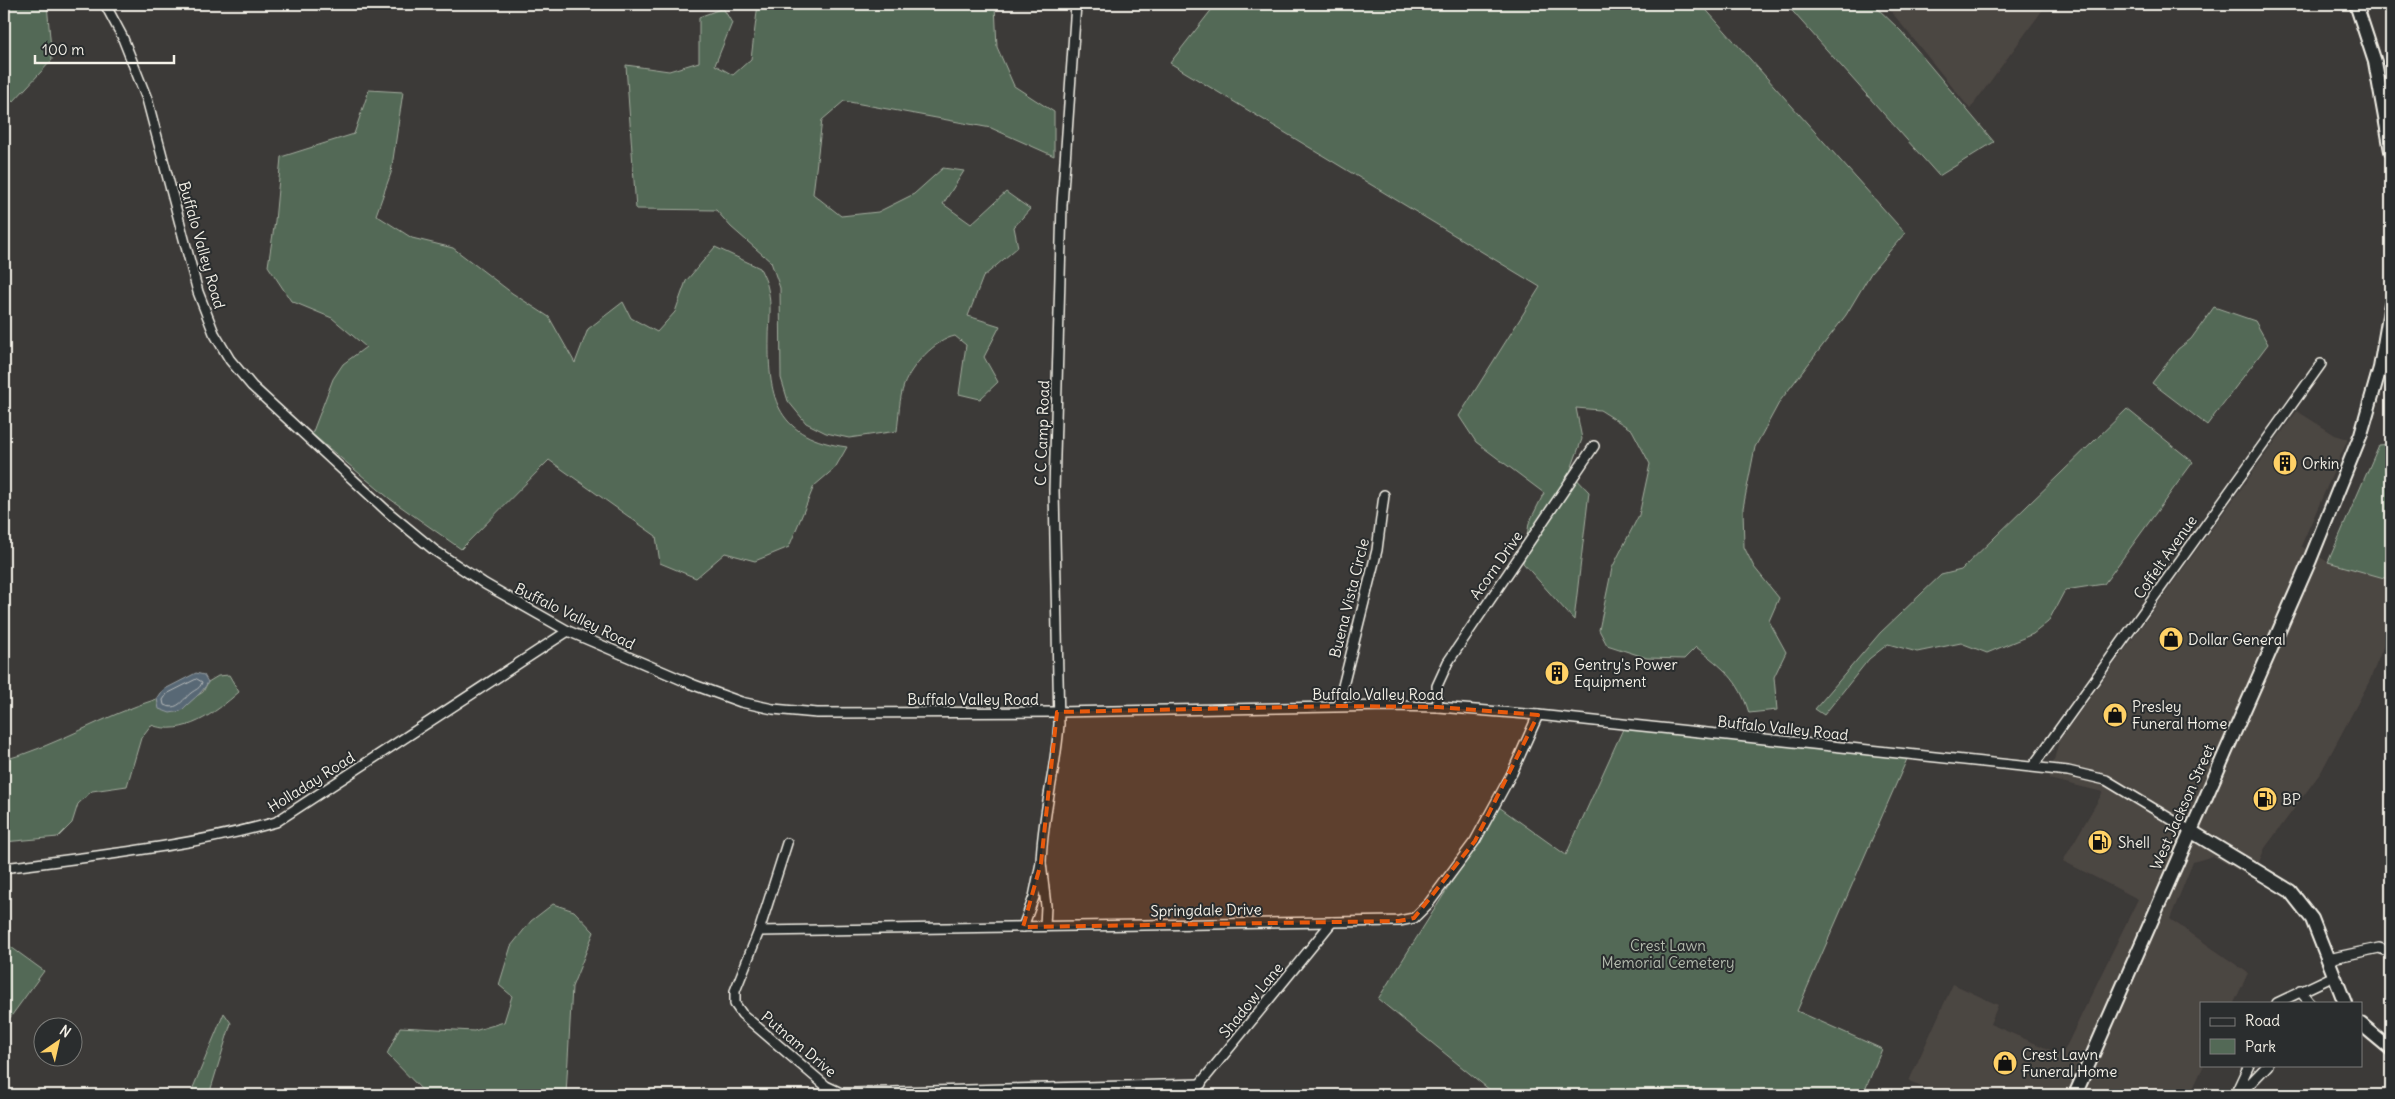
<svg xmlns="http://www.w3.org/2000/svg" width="2395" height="1099" font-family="Delius,sans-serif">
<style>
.built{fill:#4c4642}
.green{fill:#536956;stroke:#a4ad9f}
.water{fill:#586774;stroke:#969ea2}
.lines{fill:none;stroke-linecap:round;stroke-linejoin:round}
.shore{stroke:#b6baba;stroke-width:1}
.street-casing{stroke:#f4f1e8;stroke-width:12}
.secondary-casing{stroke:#f4f1e8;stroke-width:16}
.street{stroke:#2a2d2e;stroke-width:9}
.secondary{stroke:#2a2d2e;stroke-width:12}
.marked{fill:#e8590c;fill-opacity:0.2;stroke:#e8590c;stroke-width:4;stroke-dasharray:10 6;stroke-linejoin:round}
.labels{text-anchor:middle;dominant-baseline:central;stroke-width:4;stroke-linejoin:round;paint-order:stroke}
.street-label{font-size:15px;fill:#f4f1e8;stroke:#2a2d2e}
.poi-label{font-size:15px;fill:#f4f1e8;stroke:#2a2d2e;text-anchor:start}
.park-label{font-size:15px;fill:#b4bbae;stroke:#2a2d2e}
</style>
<rect width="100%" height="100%" fill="#3c3a38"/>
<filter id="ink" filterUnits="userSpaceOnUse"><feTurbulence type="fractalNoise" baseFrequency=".02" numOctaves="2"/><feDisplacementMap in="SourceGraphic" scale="10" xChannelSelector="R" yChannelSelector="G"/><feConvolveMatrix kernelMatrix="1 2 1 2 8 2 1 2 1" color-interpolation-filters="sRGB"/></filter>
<g filter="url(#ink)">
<g class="built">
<polygon points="1885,4 2047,4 1970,109"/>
<polygon points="2297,411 2335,435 2348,439 2301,546 2328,562 2391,580 2391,628 2369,682 2321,772 2265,848 2252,878 2213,856 2193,862 2170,919 2248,973 2234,1003 2201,1003 2201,1065 2204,1065 2190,1095 1944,1095 1909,1081 1953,984 1998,1005 1990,1024 2062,1055 2138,899 2063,861 2103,792 2049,779 2059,741"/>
</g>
<g class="green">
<polygon points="4,4 47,4 52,60 13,102 4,92"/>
<path d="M758,4l237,1 2,42 17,39 40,26v44l-63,-28 -147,-27 -22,19 -9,74 28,22 37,-4 36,-18 29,-26 21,3 -21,33 28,20 35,-32 24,17 -16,18 4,20 -35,30 -15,39 32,10 -16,31 14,25 -18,17 -21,-5 7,-49 -11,-9c-20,4 -44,30 -51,49 -5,14 -5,31 -7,46l-48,7 -23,-5 -20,-10 -18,-22 -7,-23 -1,-90 -9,-26 -40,-35 -15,-17 -80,-1 -10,-144 43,6 30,-9v-45l24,-9 9,15 -17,42 18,10 18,-16z"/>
<path d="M1216,4h485l204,229 -34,40 -25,42 -66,86 -25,46 -12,61 1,39 10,20 25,31 -10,23 17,31 -12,25 3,33 -28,3c-10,-34 -26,-45 -53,-66l-12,12 -37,-1 -40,-13 -8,-15 13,-62 27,-53 11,-51 -18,-34 -32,-20 -24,-2 6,31 -12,33 19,20 -15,128 -51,-57 6,-40 15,-30 -68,-51 -17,-26 81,-129 -370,-224z"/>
<polygon points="1786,4 1873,4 1901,31 1994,142 1939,176"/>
<path d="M369,90l34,2 -12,81 -15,42 36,23 41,10 59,45 37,24 26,46 13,-34 35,-27 8,16 26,14 18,-20 11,-31 29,-34 45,21c3,7 7,14 8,21 4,17 1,33 1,50 -1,61 9,99 78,108l-12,21 -21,18 -25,61 -34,14 -30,-8 -29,25 -36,-15 -4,-27 -107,-76 -88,89 -71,-50 -78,-65 21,-55 10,-15 23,-17 -34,-29 -41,-17 -23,-35 7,-45 6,-64 73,-23z"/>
<polygon points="2214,307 2255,321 2268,344 2207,425 2152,383 2178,349 2191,339"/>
<polygon points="2127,409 2193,462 2104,584 2065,590 2048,622 2033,634 1987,653 1961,643 1917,652 1888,644 1869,659 1824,715 1815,709 1880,633 1941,575 1961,570"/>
<polygon points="2391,444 2391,580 2328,562 2379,445"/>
<path d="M229,675l10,17c-24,21 -55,45 -88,33l-10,13 -14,48 -35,5 -14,13 -6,19 -14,14 -54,5v-82c53,-14 100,-45 153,-61l3,10 21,2 14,-14 8,-5 5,-10 10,-6z"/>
<polygon points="1623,729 1907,759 1797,1011 1882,1049 1863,1095 1496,1095 1378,999 1499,807 1566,855"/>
<polygon points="553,904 574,911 594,932 572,987 566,1095 427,1095 387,1054 400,1027 474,1031 504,1022 512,996 499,985 511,946 531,921"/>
<polygon points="4,942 44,971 4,1026"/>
<polygon points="224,1013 231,1023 209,1095 190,1095"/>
</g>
<path class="water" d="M196,673l8,2 4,7c-6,12 -18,19 -27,29l-11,2 -11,-4 -2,-10 6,-9z"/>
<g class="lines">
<path class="shore" d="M197,679l5,3c-2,7 -6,7 -11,11 -10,8 -13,18 -27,12l-1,-5 4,-6z"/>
<defs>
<g id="street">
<polyline points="105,4 122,36 147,99 198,292 214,333 230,360 252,386 388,512 434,550 485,584 568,631 694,685 741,702 773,709 817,713 1057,712 1390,706 1438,707 1538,715 2068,771 2106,780 2189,830"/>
<polyline points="2380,368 2391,372"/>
<polyline points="1338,706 1377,550 1384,495"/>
<polyline points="1438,707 1437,686 1448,662 1594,446"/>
<polyline points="2033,766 2321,364"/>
<polyline points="787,843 759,931 735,991 735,1004 742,1014 826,1086 841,1093 856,1093 1201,1084"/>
<path d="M1041,863c1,-47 15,-92 18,-139l-5,-233 8,-286 14,-201"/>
<path d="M4,868c91,-12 183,-21 272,-46l292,-191"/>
<polyline points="1023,927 1034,897 1041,863 1046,906 1045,926"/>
<polyline points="759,931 1399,921 1414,918 1429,903 1475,841 1512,773 1538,715"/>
<polyline points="2328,959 2379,948 2391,952"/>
<polyline points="2300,991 2310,1003"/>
<polyline points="2277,1003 2334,976"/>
<polyline points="1191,1095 1332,922"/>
<polyline points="2235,1095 2249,1065"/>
<polyline points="2239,1095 2268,1065"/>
</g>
<g id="secondary">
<polyline points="2356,4 2375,62 2391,151"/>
<polyline points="2189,830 2290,891 2312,919 2345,1003"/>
<polyline points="2361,1024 2391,1049"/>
<polyline points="2075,1095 2310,560 2361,434 2380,368 2391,304"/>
</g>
</defs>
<use href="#street" class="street-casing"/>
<use href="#secondary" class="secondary-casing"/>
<use href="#street" class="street"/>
<use href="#secondary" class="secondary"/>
</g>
</g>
<path class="marked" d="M1338,706l100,1 100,8 -63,126 -61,77 -15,3 -376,6 18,-64 16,-151z"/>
<defs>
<symbol id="building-disc" viewBox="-11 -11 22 22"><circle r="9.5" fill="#ffd166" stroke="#2a2d2e"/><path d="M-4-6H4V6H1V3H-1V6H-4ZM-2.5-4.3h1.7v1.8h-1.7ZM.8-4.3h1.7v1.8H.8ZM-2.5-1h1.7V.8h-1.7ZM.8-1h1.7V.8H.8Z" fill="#111"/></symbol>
<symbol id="shop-disc" viewBox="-11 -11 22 22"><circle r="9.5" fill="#ffd166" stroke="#2a2d2e"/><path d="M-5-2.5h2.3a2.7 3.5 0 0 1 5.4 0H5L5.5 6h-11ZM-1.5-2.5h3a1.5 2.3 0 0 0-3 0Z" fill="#111"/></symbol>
<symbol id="fuel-disc" viewBox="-11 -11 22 22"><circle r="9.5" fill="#ffd166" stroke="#2a2d2e"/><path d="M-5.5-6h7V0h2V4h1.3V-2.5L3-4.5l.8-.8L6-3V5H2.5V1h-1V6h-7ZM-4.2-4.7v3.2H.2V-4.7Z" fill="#111"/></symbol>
</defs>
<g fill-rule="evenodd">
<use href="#building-disc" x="2271" y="449" width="28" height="28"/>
<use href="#shop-disc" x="2157" y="625" width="28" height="28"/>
<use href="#building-disc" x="1543" y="659" width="28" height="28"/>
<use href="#shop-disc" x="2101" y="701" width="28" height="28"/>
<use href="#fuel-disc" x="2251" y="785" width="28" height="28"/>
<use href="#fuel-disc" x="2086" y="828" width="28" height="28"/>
<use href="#shop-disc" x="1991" y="1049" width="28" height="28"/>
</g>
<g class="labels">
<g class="street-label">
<text transform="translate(202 245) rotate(74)">Buffalo Valley Road</text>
<text transform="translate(1042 433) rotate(-88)">C C Camp Road</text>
<text transform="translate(2165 557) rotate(-55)">Coffelt Avenue</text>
<text transform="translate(1496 565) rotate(-55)">Acorn Drive</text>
<text transform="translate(1349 598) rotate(-76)">Buena Vista Circle</text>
<text transform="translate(575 616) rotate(26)">Buffalo Valley Road</text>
<text x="1378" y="694">Buffalo Valley Road</text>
<text x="973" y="699">Buffalo Valley Road</text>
<text transform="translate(1783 728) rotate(6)">Buffalo Valley Road</text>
<text transform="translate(311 782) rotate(-32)">Holladay Road</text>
<text transform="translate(2182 807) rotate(-66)">West Jackson Street</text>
<text transform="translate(1206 910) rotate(-1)">Springdale Drive</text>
<text transform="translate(1251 1000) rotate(-51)">Shadow Lane</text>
<text transform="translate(799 1044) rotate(40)">Putnam Drive</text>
</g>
<g class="poi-label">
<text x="2302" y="463">Orkin</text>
<text x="2188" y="639">Dollar General</text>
<text x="1574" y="664">Gentry's Power<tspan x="1574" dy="17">Equipment</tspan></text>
<text x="2132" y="706">Presley<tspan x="2132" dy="17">Funeral Home</tspan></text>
<text x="2282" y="799">BP</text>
<text x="2118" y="842">Shell</text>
<text x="2022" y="1054">Crest Lawn<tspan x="2022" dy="17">Funeral Home</tspan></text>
</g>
<g class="park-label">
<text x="1668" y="945">Crest Lawn<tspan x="1668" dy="17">Memorial Cemetery</tspan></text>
</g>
</g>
<rect width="2395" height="1099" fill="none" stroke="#2a2d2e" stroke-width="20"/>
<rect x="10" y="10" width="2375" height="1079" fill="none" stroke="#f4f1e8" stroke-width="2" filter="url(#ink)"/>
<rect x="2200" y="1002" width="162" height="65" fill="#2a2d2e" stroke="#7b7b78"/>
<rect x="2210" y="1018" width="25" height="8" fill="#2a2d2e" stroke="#7b7b78"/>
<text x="2245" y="1026" font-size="15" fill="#f4f1e8">Road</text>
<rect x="2210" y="1039" width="25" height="15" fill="#536956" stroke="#7b7b78"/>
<text x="2245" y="1052" font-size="15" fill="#f4f1e8">Park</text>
<g transform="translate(58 1042) rotate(34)"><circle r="24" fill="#2a2d2e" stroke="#7b7b78"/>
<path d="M0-4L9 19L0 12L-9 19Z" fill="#ffd166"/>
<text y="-8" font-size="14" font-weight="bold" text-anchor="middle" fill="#f4f1e8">N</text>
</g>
<path d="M35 55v8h139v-8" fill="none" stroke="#f4f1e8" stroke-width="2.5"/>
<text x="42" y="55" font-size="15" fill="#f4f1e8" stroke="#2a2d2e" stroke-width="4" paint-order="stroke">100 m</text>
</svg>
